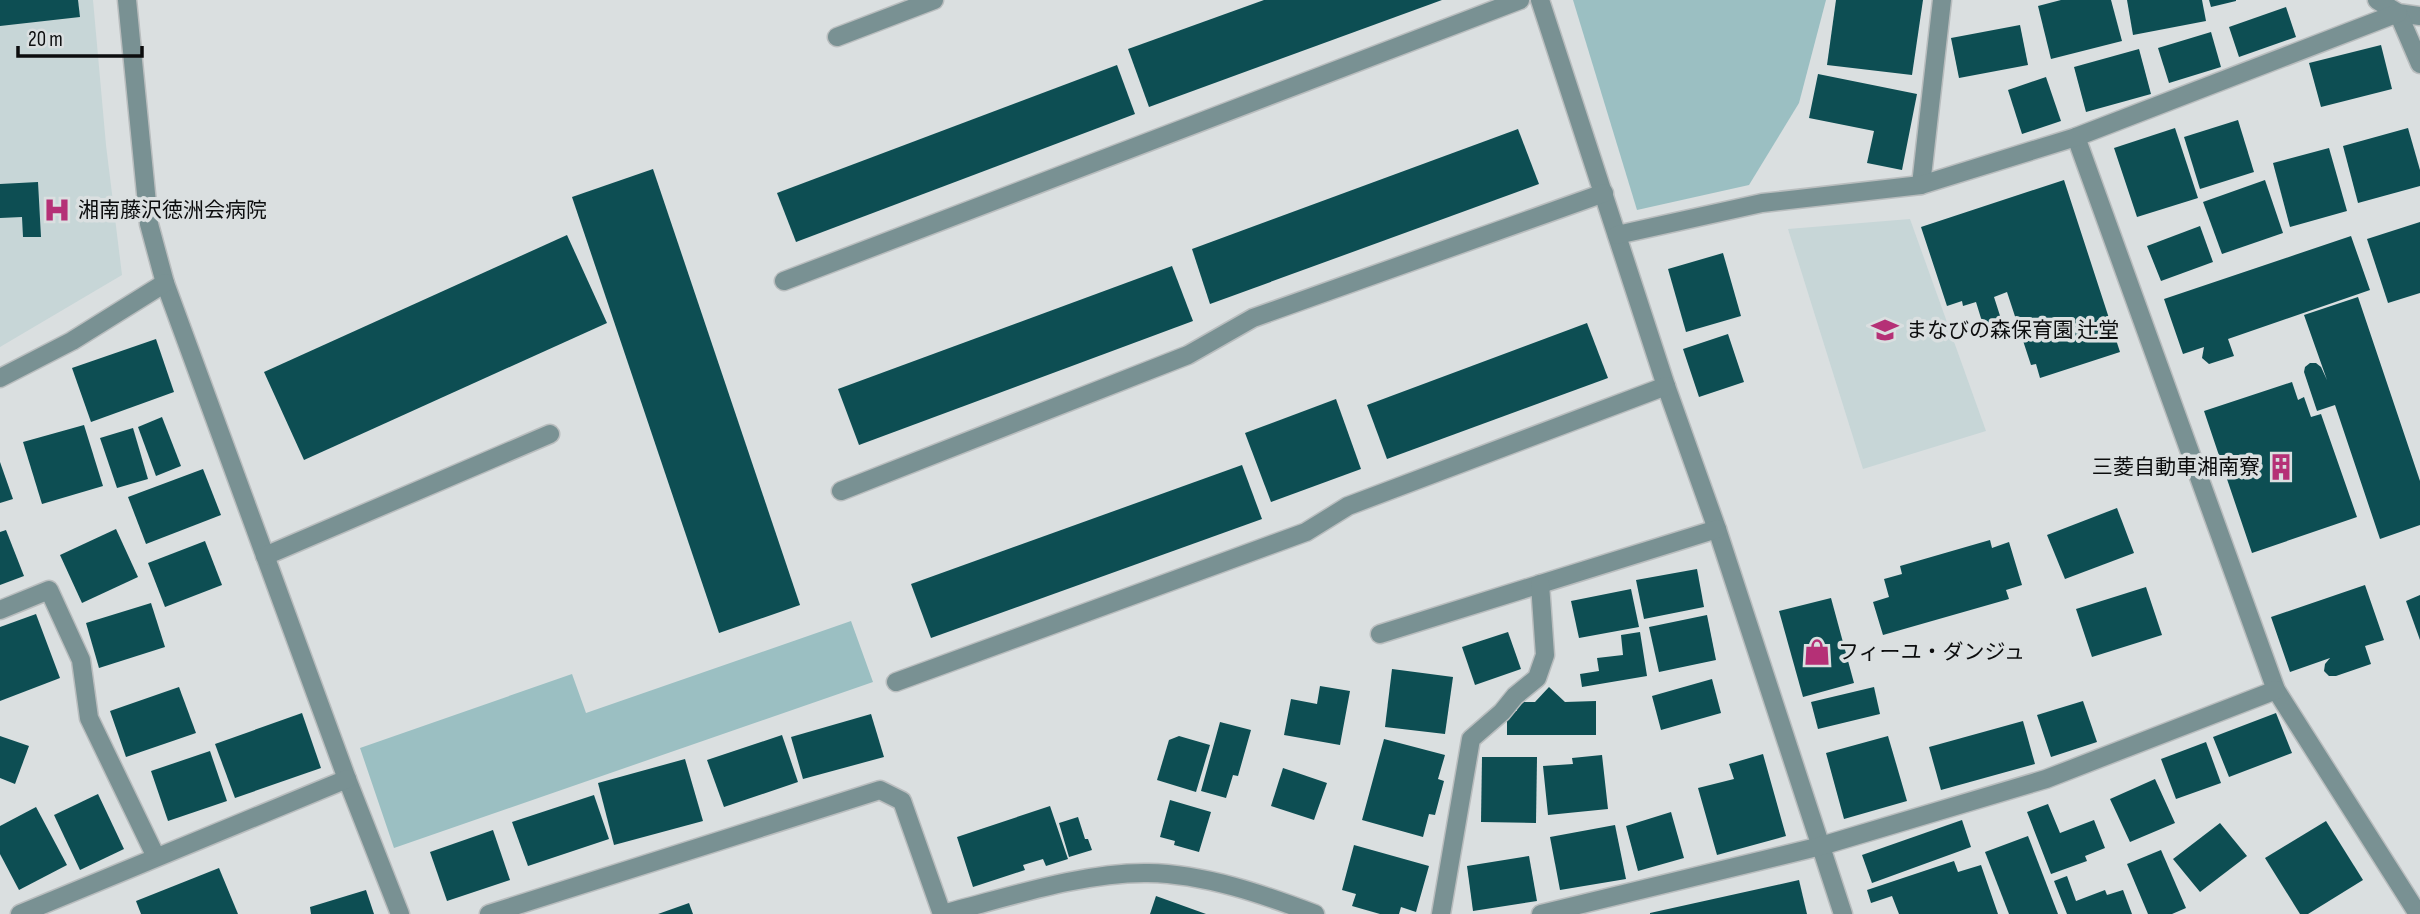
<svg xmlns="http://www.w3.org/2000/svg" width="2420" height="914" font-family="'Sofia Sans Condensed','Noto Sans JP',sans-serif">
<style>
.built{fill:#c7d6d7}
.green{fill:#9bbfc2}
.building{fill:#0d4e53}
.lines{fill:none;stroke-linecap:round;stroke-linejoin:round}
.minor-casing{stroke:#b9bdbe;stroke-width:21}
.minor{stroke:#799193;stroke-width:18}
.labels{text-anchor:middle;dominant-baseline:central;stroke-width:7;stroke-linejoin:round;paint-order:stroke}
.poi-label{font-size:21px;fill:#0c0d0e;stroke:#dadfe0;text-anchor:start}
</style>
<rect width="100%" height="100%" fill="#dadfe0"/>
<g class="built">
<polygon points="0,0 93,0 106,145 122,275 0,347"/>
<polygon points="1910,219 1986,431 1863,469 1788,229"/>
</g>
<g class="green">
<polygon points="1573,0 1826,0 1799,103 1749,185 1637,210"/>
<polygon points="851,621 873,682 394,848 360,748 572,674 586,713"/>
</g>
<g class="building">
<polygon points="0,0 78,0 80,17 0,26"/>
<polygon points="1264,0 1442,0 1149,107 1128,49"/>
<polygon points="1836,0 1923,0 1912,75 1827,65"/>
<polygon points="2061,0 2111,0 2122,41 2051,59 2038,6"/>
<polygon points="2127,0 2202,0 2206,21 2133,35"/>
<polygon points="2209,0 2236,0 2236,1 2211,7"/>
<polygon points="2286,7 2296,37 2239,57 2229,27"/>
<polygon points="2020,25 2028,65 1959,78 1951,38"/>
<polygon points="2211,32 2221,67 2169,83 2158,48"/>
<polygon points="2381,45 2392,89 2321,107 2309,63"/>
<polygon points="2139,49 2151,94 2086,112 2074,67"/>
<polygon points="1117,65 1135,114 796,242 777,193"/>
<polygon points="1818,74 1917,94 1902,170 1867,163 1874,131 1809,118"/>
<polygon points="2046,77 2061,121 2022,134 2008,90"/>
<polygon points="2238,120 2254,172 2200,189 2184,137"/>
<polygon points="2175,128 2198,198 2137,217 2114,148"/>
<polygon points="2408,128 2420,170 2420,186 2358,203 2343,146"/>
<polygon points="1518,129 1539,184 1210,304 1192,249"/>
<polygon points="2329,148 2347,211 2290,227 2273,163"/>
<polygon points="653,169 800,605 719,633 572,197"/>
<polygon points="2064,180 2120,352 2040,378 2036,364 2031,365 2007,292 1994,297 2002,322 1984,328 1976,302 1963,306 1962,301 1947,306 1921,227"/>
<polygon points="2265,180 2283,233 2222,254 2203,202"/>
<polygon points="38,182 41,237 23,237 22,217 0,218 0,184"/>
<polygon points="2420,222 2420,293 2388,303 2367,239"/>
<polygon points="2200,226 2213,262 2161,281 2147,246"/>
<polygon points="567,235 607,323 304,460 264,372"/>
<polygon points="2351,236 2370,290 2228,339 2234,356 2209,364 2202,358 2204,347 2183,354 2164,299"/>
<polygon points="1723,253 1741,316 1686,332 1668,269"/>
<polygon points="1172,266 1193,321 859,445 838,389"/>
<polygon points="2358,297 2420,481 2420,525 2380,539 2335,405 2317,411 2304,372 2305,367 2310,363 2316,363 2321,367 2327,380 2304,315"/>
<polygon points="1587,323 1608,378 1387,459 1367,405"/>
<polygon points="1728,334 1744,382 1699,397 1683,349"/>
<polygon points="156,339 174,392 91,422 72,368"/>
<polygon points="2292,382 2298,400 2304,397 2311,417 2321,414 2357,517 2252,553 2204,411"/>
<polygon points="1336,399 1361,469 1271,502 1245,433"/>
<polygon points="162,417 181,466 156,476 138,427"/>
<polygon points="84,425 103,486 42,504 23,442"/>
<polygon points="133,428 148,479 117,488 100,438"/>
<polygon points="0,462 13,499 0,503"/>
<polygon points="1242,465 1262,519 931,638 911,584"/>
<polygon points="203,469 221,515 146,544 128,497"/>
<polygon points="2117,508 2134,553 2065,579 2047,535"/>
<polygon points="116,529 138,577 82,603 60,555"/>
<polygon points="6,530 24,576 0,585 0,532"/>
<polygon points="1990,540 1992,548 2009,542 2022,585 2006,590 2009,599 1883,635 1873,602 1889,597 1884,579 1902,574 1900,566"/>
<polygon points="205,541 222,585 165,607 148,563"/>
<polygon points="1697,569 1704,607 1644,619 1636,580"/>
<polygon points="2365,585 2384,640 2365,646 2371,664 2336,676 2329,676 2324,671 2325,664 2330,658 2290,672 2271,617"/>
<polygon points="2146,587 2162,635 2092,657 2076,609"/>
<polygon points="1631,589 1639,627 1579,638 1571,601"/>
<polygon points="2420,595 2420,640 2406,601"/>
<polygon points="1831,598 1854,683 1803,697 1779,611"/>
<polygon points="151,603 165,647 99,668 86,623"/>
<polygon points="36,614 60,678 0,701 0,627"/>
<polygon points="1707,615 1716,660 1659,672 1649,627"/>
<polygon points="1508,632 1521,669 1475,685 1462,647"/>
<polygon points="1640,632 1647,676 1582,687 1580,674 1599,671 1597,658 1623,655 1621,635"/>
<polygon points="1392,669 1453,677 1445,734 1385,727"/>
<polygon points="1712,679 1721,713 1661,730 1652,696"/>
<polygon points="1320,686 1350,691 1340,745 1284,735 1291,699 1317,704"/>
<polygon points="179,687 196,733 126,757 110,711"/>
<polygon points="1549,687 1565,702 1596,701 1596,735 1507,735 1507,711 1517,711 1517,702 1535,702"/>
<polygon points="1874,687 1880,714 1818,729 1811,702"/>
<polygon points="2083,701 2097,742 2051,757 2037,715"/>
<polygon points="302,713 321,768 235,798 215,744"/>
<polygon points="2276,713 2292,753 2229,777 2213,737"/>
<polygon points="871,714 884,757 803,779 791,737"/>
<polygon points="2023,721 2035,764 1941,790 1929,747"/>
<polygon points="1220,722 1251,730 1238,776 1233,775 1226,798 1201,791"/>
<polygon points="782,735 798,782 724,807 707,760"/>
<polygon points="0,736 29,746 15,784 0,778"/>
<polygon points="1179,736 1210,745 1196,792 1157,780 1169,740"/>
<polygon points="1888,736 1907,801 1844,819 1826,753"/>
<polygon points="1384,739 1445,755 1438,779 1444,781 1435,815 1429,814 1423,837 1362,820"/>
<polygon points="2206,742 2221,783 2176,799 2161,759"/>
<polygon points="210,751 227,801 168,821 151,771"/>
<polygon points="1763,754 1786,836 1717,855 1698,788 1734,779 1729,764"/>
<polygon points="1602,755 1608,809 1548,815 1543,766 1573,764 1572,758"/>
<polygon points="1482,757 1537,757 1536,823 1481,822"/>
<polygon points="685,759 703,821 614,845 598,783"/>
<polygon points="1283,768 1327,783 1314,820 1271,806"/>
<polygon points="2155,779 2175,823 2130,842 2110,799"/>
<polygon points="98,794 124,849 80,870 54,815"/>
<polygon points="594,795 609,839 528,866 512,822"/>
<polygon points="1170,800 1211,812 1199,852 1174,845 1175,841 1160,837"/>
<polygon points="2048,804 2060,833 2094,820 2105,848 2085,856 2087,861 2051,874 2027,812"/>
<polygon points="1050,806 1068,859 1046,866 1043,859 1023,865 1025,870 973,887 957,837"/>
<polygon points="36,807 67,865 19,890 0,854 0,826"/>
<polygon points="1671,812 1684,858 1638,871 1626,826"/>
<polygon points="1078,817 1085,839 1088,839 1092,850 1069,857 1059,823"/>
<polygon points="1962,820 1971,847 1872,883 1862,855"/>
<polygon points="2326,821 2363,880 2308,914 2300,914 2265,858"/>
<polygon points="2220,823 2247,856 2200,892 2173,859"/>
<polygon points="1615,825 1626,879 1560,890 1550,837"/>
<polygon points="493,830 510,880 447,901 430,852"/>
<polygon points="2028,836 2058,914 2009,914 1985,852"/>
<polygon points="1354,845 1429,866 1416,912 1401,907 1399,914 1380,914 1352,906 1356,894 1342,890"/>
<polygon points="2161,850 2186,908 2172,914 2148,914 2127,864"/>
<polygon points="1529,856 1537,901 1473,911 1467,866"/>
<polygon points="1954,861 1958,872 1981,865 1998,914 1899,914 1892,896 1871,903 1867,890"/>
<polygon points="219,868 238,914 141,914 136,901"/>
<polygon points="2067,876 2076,901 2105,890 2107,895 2123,890 2132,914 2067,914 2054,881"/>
<polygon points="1799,880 1807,914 1650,914 1650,913"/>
<polygon points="366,890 374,914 311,914 310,907"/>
<polygon points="1156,896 1206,914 1150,914"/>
<polygon points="689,903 693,914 658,914"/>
</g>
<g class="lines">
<defs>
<g id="minor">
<polyline points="127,0 149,224 165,283 347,779 400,914"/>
<polyline points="1540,0 1666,386 1717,529 1843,914"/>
<polyline points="2377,0 2398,13 2420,16"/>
<polyline points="2398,13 2420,64"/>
<polyline points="837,37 934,0"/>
<polyline points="2076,137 2276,690 2418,914"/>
<polyline points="1921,185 1942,0"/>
<polyline points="1617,235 1762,203 1921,185 2076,137 2398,13"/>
<polyline points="784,281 1520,0"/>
<polyline points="0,378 72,341 165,283"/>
<polyline points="841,491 1188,355 1253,318 1604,193"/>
<polyline points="265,556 550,434"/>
<polyline points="0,610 49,590 81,660 89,718 156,857"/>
<polyline points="1380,634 1717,529"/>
<polyline points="896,682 1306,532 1348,506 1666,386"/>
<polyline points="20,914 347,779"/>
<path d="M489,914l391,-124 22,11 40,113c64,-16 140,-42 206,-41 57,1 114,21 167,41"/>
<polyline points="1441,914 1471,739 1502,712 1515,696 1537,678 1545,655 1540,584"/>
<polyline points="1541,914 1821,846 2046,779 2276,690"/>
</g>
</defs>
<use href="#minor" class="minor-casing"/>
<use href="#minor" class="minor"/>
</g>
<defs>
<symbol id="hospital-bare" viewBox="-9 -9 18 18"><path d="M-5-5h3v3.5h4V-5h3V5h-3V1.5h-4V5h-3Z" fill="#b53076" stroke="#dadfe0" stroke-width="2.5" paint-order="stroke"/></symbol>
<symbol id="school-bare" viewBox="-9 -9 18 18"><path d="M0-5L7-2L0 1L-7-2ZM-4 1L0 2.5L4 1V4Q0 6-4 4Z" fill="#b53076" stroke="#dadfe0" stroke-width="2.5" paint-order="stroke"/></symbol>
<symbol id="building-bare" viewBox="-9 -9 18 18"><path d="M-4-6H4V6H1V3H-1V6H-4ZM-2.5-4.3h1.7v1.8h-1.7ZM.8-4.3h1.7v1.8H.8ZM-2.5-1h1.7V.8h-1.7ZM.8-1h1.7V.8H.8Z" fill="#b53076" stroke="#dadfe0" stroke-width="2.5" paint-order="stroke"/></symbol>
<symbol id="shop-bare" viewBox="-9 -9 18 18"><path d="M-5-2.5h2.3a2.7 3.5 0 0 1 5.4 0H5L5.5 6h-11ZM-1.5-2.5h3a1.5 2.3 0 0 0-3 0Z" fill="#b53076" stroke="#dadfe0" stroke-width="2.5" paint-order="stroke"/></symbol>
</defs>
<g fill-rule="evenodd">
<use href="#hospital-bare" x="38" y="191" width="38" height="38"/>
<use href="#school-bare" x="1866" y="311" width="38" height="38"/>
<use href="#building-bare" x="2262" y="448" width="38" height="38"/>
<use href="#shop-bare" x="1798" y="633" width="38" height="38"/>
</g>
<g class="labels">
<g class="poi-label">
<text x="78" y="210">湘南藤沢徳洲会病院</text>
<text x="1906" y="330">まなびの森保育園 辻堂</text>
<text x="2260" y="467" text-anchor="end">三菱自動車湘南寮</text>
<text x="1838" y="652">フィーユ・ダンジュ</text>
</g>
</g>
<path d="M18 46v10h124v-10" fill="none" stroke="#0c0d0e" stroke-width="3.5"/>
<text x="28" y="46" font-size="21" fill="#0c0d0e" stroke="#dadfe0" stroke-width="5" paint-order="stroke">20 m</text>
</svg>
